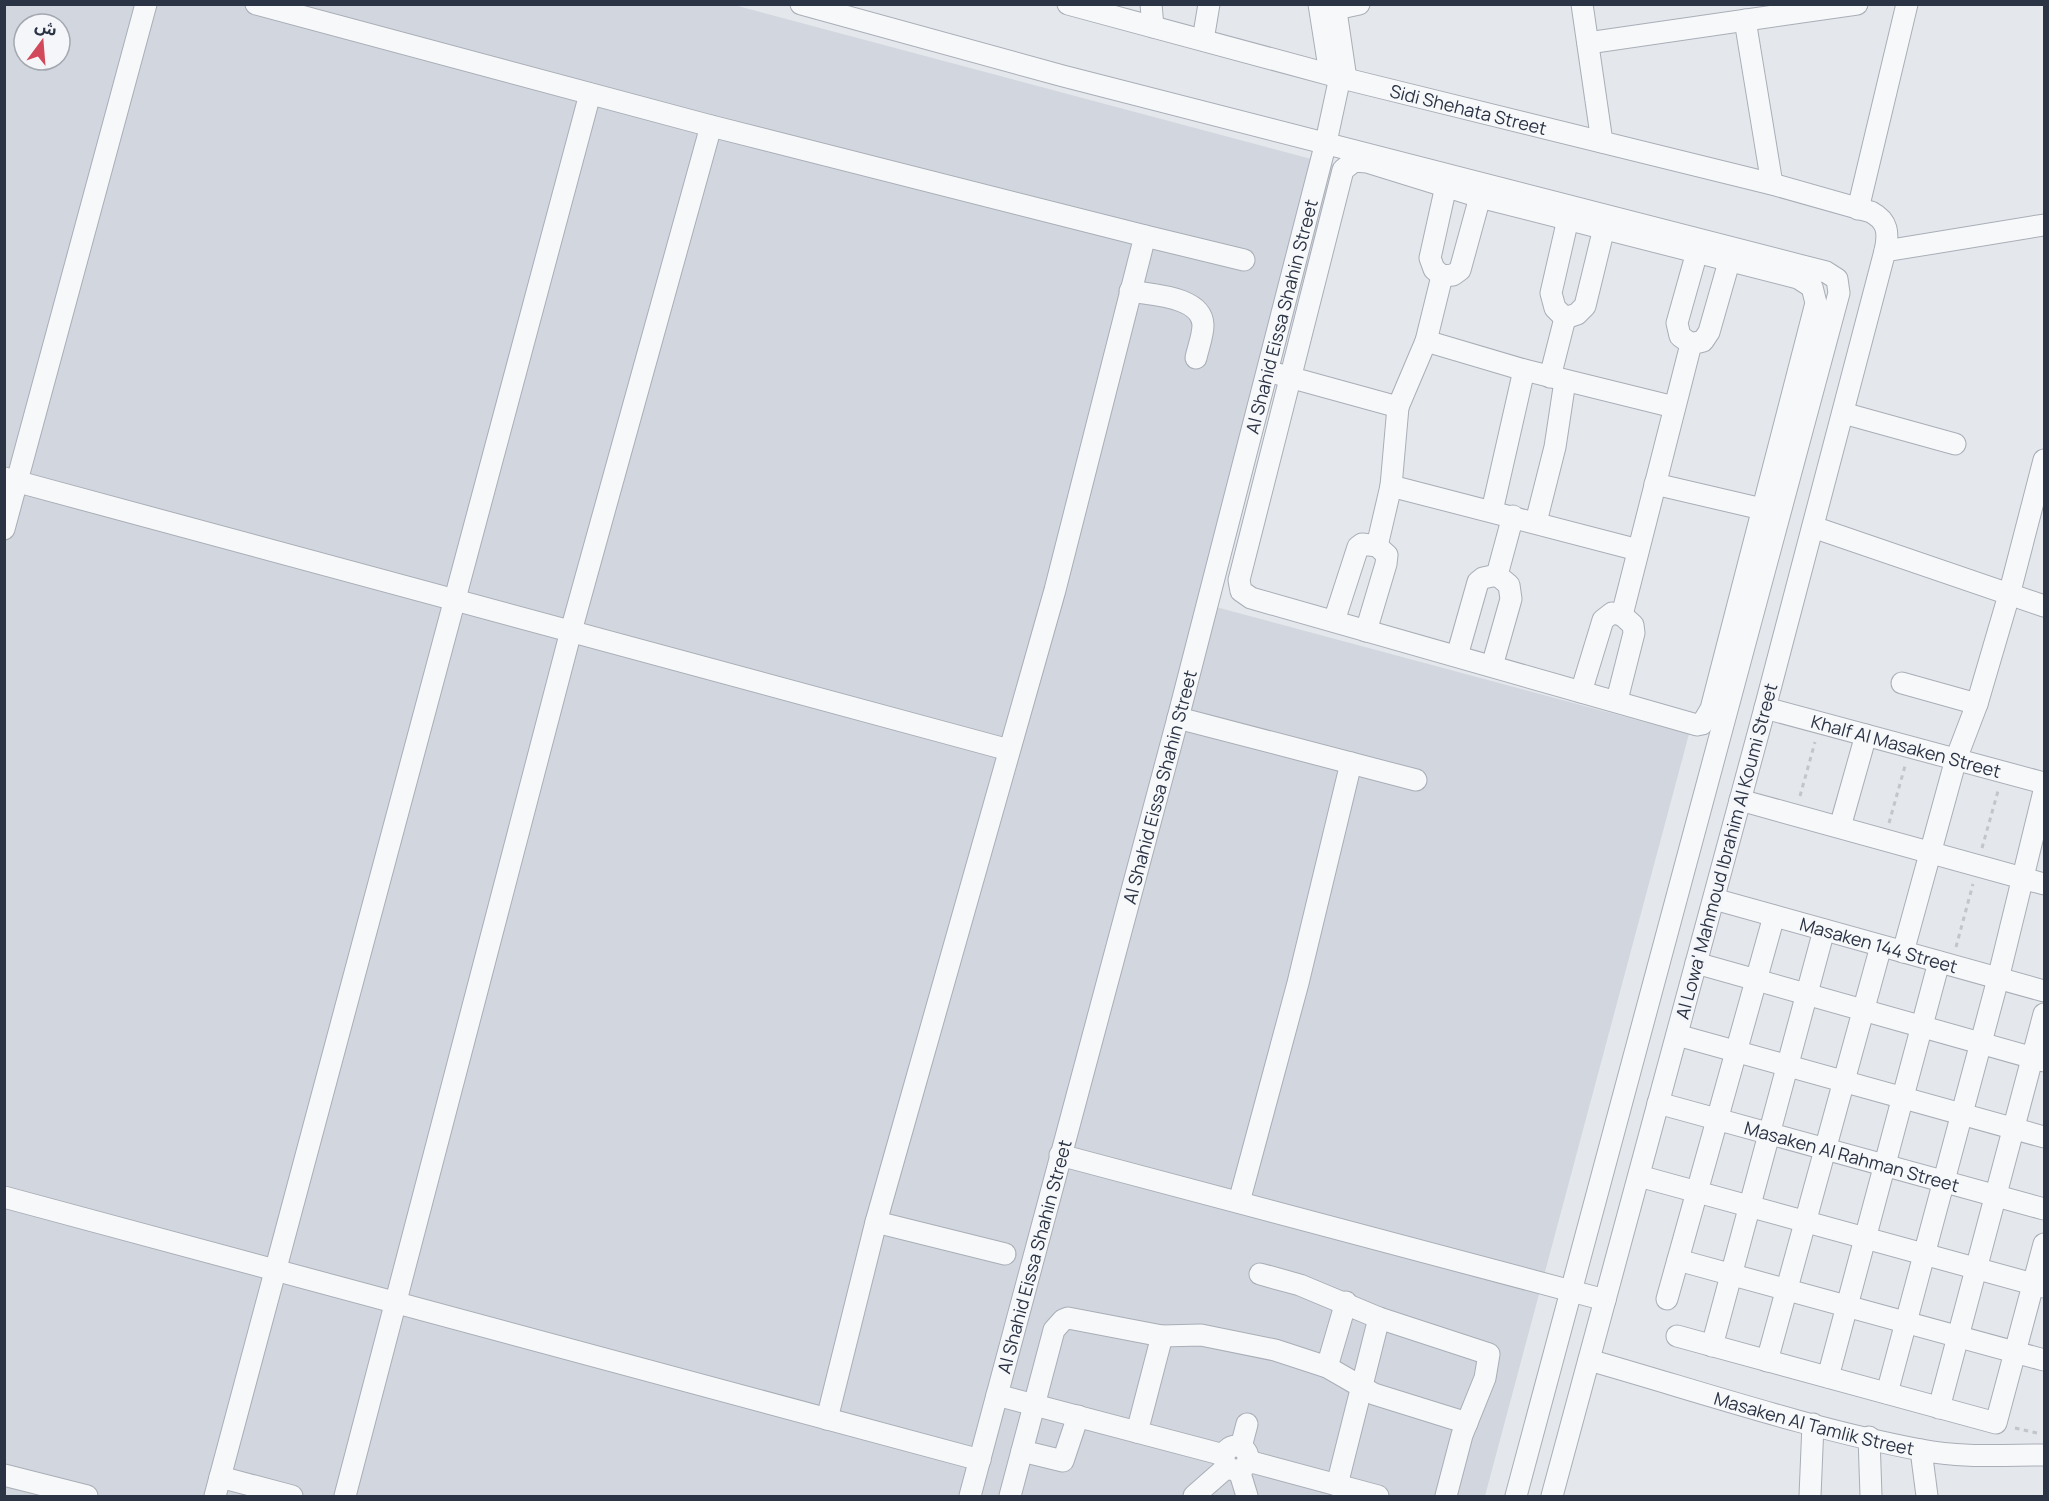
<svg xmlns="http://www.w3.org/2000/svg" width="2049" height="1501" font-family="Manrope,'Noto Sans Arabic',sans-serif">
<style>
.built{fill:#d2d6de;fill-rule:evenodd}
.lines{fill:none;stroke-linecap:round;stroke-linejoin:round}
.minor-casing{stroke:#a9aeb7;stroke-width:23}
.path{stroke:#c2c5cb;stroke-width:3;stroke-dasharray:4.5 4.5;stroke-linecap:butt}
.minor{stroke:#f7f8fa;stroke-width:21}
.labels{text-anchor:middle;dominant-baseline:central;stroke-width:6;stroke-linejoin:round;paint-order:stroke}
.street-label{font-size:18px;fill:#2b3445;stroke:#f4f6f9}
</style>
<rect width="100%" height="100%" fill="#e4e7ec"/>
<path class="built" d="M5,5h729l600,160 -118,442 473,127 -204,762h-1480zM24,24h36v36h-36z"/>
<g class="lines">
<defs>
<g id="minor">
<polyline points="256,4 711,126 1145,236 1055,590 876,1222 827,1419"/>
<polyline points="801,4 1063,76 1826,272 1837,279 1839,293 1516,1496"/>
<path id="s1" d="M1068,4l278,75 426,105 99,28c17,9 18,21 14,39l-120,457 -213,788"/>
<polyline points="1151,4 1153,27"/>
<polyline points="1319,4 1330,74"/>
<polyline points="1335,4 1346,79"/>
<polyline points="1582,4 1602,142"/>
<polyline points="1336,9 1359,4"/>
<polyline points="1745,20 1772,184"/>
<polyline points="1203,40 1209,4"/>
<polyline points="1588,43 1857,4"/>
<polygon points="1354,161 1367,162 1480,197 1798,278 1812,287 1816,303 1711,709 1702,724 1697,725 1251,598 1241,591 1239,580 1343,170"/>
<polyline points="1446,186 1430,258 1434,269 1442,276 1453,275 1460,270 1480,197"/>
<polyline points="1858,209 1907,4"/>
<polyline points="1568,219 1551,293 1555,308 1565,318 1577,314 1585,306 1604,228"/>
<polyline points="1145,236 1244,260"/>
<polyline points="1885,251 2044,225"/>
<path d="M1130,291c21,4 72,5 73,34 0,11 -5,23 -7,33"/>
<polyline points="1426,341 1524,370 1674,407"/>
<polyline points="1691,344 1680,336 1677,323 1697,252"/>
<polyline points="1278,374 1398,407 1426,341 1442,276"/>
<polyline points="1550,377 1565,318"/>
<polyline points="1843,413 1955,444"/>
<polyline points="4,478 1009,750"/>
<polyline points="1655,484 1775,512"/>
<polyline points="1391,486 1638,550"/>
<polyline points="1492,511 1524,370"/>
<polyline points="1536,522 1555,447 1565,381"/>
<polyline points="1813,527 2044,606"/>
<polyline points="4,529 146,4"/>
<polyline points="1377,546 1391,486 1398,407"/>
<polyline points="1497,575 1513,516"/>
<polyline points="1334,621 1358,547 1362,544 1377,546 1387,555 1386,564 1366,631"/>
<polyline points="1457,656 1478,582 1483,578 1497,575 1509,585 1511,599 1492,666"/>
<polyline points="1902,683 1977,704"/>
<polyline points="1581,692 1603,620 1612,613 1622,615"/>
<polyline points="1617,700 1634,633 1633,625 1622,615 1691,344 1703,341 1709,332 1729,262"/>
<path id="s2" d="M1765,708l279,75"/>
<polyline points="1178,718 1416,780"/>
<polyline points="1740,800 2044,884"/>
<polyline points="1840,827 1866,735"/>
<path id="s3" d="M1714,899l330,92"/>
<polyline points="1903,952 1956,759 1977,704 2009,595 2044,460"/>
<polyline points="1696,963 2044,1061"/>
<polyline points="1677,1035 2044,1137"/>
<path id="s4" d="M1658,1103l386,106"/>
<polyline points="1060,1155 1605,1300"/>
<polyline points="1639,1176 2044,1287"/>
<polyline points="4,1197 980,1460"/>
<polyline points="1239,1202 1298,983 1351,763"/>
<polyline points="876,1222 1005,1254"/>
<polyline points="1678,1260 2044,1360"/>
<polyline points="1260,1274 1300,1285 1379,1318 1489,1354 1485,1378 1462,1435 1446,1496"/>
<polyline points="1667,1299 1774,916"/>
<polyline points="1677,1336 1996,1423 2044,1244"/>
<polyline points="1712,1346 1824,930"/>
<path id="s5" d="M1589,1360c109,31 221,69 332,90 40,8 83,5 123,5"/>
<polyline points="1767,1361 1881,946"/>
<polyline points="1327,1367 1346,1302"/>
<polyline points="1828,1377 1939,962"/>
<polyline points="1887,1393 1998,979 2044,791"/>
<polyline points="997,1395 1224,1455"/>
<polyline points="1939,1408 2044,1014"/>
<polyline points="1137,1432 1162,1336"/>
<polyline points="1869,1437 1871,1496"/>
<circle cx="1236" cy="1458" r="12"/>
<polyline points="1241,1447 1247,1424"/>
<polyline points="1921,1450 1927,1496"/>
<polyline points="1022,1451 1063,1461 1078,1416"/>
<polyline points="1248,1461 1378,1496"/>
<polyline points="1239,1470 1247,1496"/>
<polyline points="4,1475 87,1496"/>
<polyline points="220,1477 292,1496"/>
<polyline points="1337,1485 1379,1318"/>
<polyline points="215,1496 590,94"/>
<polyline points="345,1496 571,631 711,126"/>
<path id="s6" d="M970,1496l208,-778 148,-576 14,-65"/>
<polyline points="1010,1496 1054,1330 1063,1320 1068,1318 1162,1336 1201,1335 1275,1350 1327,1367 1374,1394 1467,1423"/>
<polyline points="1194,1496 1227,1467"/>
<polyline points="1810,1496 1813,1424"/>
</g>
</defs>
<use href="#minor" class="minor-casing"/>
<g class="path">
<polyline points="1800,796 1815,742"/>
<polyline points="1889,823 1905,766"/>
<polyline points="1982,848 1998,791"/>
<polyline points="1956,947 1973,884"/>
<polyline points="2015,1428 2041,1434"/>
</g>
<use href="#minor" class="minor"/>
</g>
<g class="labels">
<g class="street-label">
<text stroke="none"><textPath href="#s1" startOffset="414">Sidi Shehata Street</textPath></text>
<text stroke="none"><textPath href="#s6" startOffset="1220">Al Shahid Eissa Shahin Street</textPath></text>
<text stroke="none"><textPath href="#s2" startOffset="146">Khalf Al Masaken Street</textPath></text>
<text stroke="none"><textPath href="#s6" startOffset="734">Al Shahid Eissa Shahin Street</textPath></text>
<text transform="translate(1726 851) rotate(-75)">Al Lowa' Mahmoud Ibrahim Al Koumi Street</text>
<text stroke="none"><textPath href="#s3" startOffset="171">Masaken 144 Street</textPath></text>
<text stroke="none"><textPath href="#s4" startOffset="201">Masaken Al Rahman Street</textPath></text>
<text stroke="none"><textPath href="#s6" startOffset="248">Al Shahid Eissa Shahin Street</textPath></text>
<text stroke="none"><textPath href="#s5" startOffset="234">Masaken Al Tamlik Street</textPath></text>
</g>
</g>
<rect width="2049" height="1501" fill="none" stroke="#2b3445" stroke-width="12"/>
<g transform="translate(42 42) rotate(16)"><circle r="28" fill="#f4f6f9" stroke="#a4a8b1" stroke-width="1.5"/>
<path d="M0-4.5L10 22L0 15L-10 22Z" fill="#d1495b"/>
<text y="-9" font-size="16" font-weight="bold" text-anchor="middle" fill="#2b3445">ش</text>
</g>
</svg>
